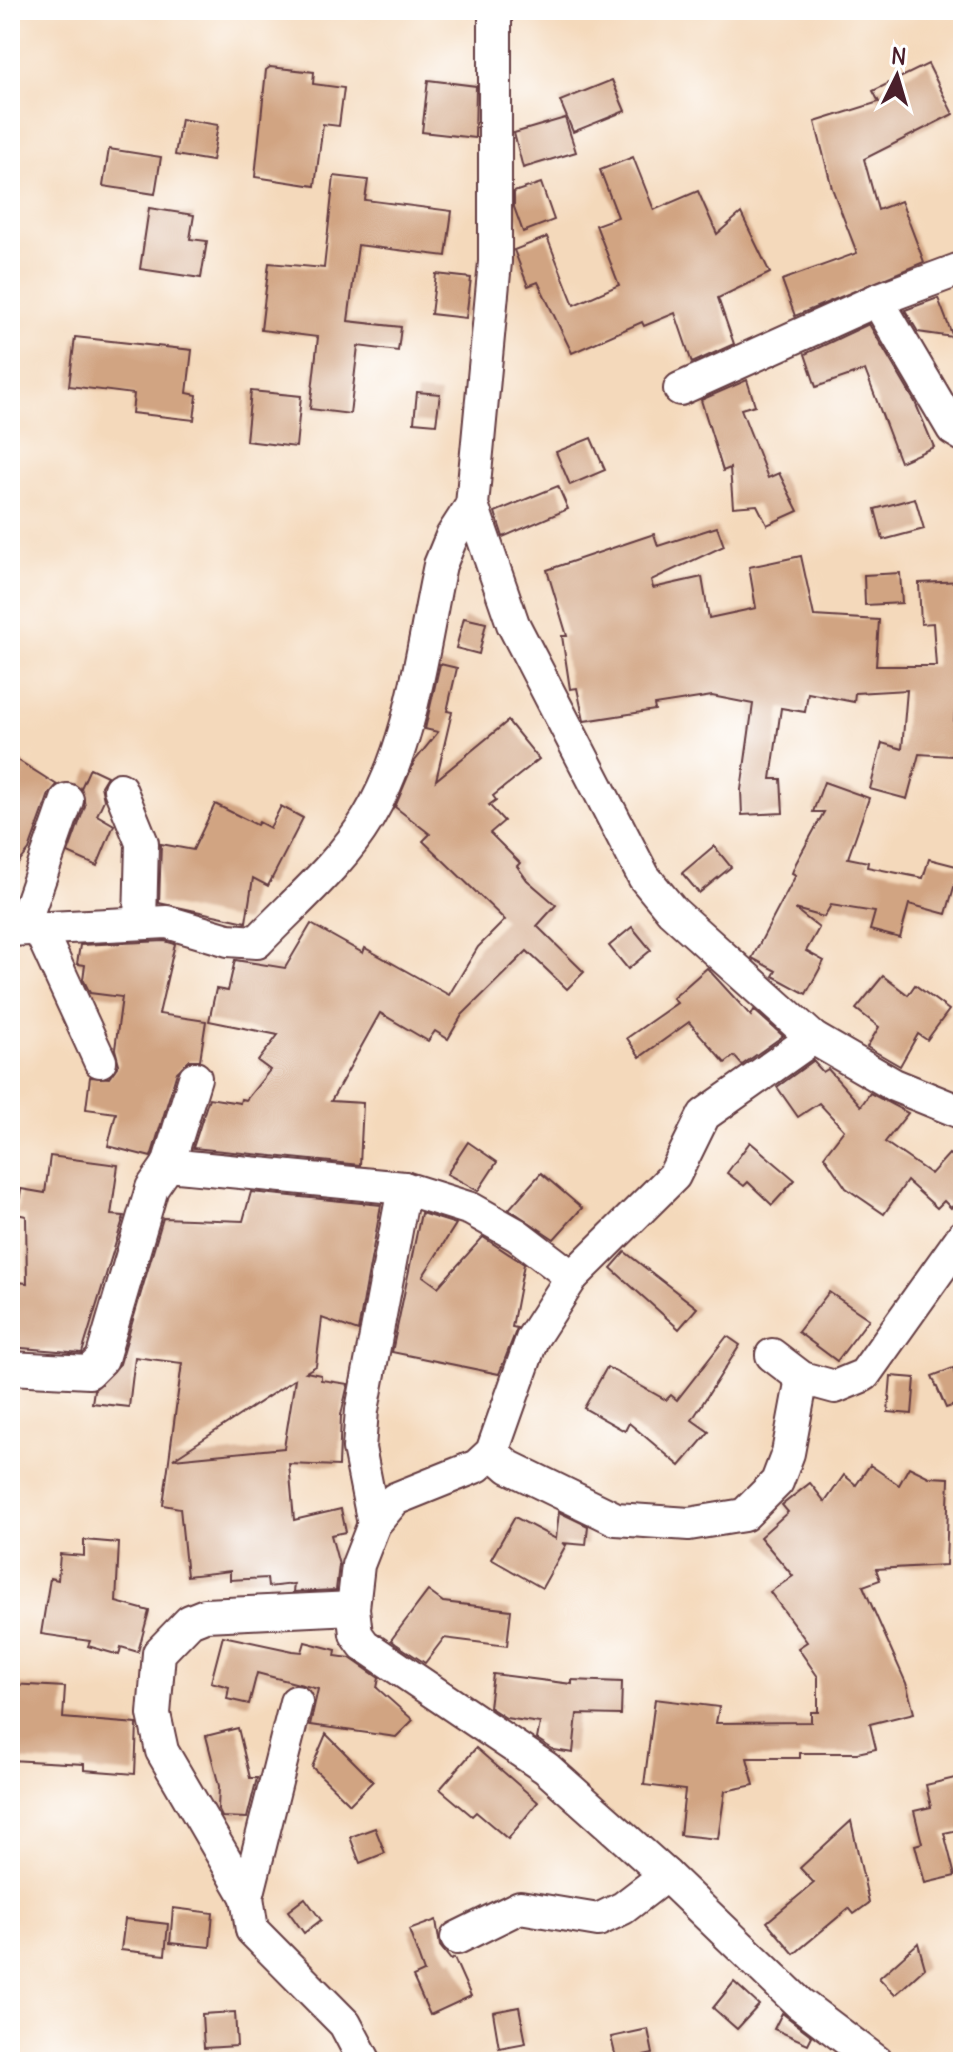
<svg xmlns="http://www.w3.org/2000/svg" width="973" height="2072" font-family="Delius,sans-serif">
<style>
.building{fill:#d1a482;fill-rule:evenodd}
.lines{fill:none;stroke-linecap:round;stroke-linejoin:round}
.minor-casing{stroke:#643b41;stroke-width:36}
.minor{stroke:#fff;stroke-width:32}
</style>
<rect width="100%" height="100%" fill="#fff"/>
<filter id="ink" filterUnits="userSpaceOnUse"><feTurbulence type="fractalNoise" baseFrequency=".0125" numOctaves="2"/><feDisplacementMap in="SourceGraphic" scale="16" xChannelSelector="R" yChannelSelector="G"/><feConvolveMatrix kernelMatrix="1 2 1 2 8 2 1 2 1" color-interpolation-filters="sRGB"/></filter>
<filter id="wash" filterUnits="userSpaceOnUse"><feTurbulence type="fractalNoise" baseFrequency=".006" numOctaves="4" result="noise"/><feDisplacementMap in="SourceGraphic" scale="32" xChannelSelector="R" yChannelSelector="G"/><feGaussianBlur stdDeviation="1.8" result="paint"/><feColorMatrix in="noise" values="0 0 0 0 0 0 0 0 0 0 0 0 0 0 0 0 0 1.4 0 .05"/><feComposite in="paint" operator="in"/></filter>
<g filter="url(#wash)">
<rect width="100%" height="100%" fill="#f4d9bb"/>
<g id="blocks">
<g class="building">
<polygon points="928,64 953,114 864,159 878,210 901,201 924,262 795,316 782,280 857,253 832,188 815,122 879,102 873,91"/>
<polygon points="270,67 314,72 313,84 344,88 339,126 323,124 315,186 255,177 266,70"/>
<polygon points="428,80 476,86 475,138 422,132"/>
<polygon points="612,80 625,111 573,132 560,101"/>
<polygon points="565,118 576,152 523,168 514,133"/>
<polygon points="181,119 218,125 212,161 175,155"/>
<polygon points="109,149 161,157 155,194 103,186"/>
<polygon points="633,157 654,210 698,191 717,234 741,213 770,273 718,298 734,344 692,363 675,313 644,326 642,322 572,353 538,282 528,286 514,250 547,237 574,305 619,285 596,225 618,217 600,170"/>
<polygon points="334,176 368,180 365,200 452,211 446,256 358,245 348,321 401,327 398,351 358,346 350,414 310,409 318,337 261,330 269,263 324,268"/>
<polygon points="541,183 554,220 523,232 514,207 514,192"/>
<polygon points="149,208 194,215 190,239 207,241 201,278 140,269"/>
<polygon points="436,274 471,278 466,318 431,314"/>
<polygon points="938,298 953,337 918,332 905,310"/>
<polygon points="869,324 915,402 934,447 900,462 865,370 816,387 805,354"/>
<polygon points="75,337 192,350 187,393 197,395 194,420 132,413 134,394 69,386"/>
<polygon points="747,380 755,405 741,409 768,478 779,473 798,511 767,525 757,505 733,507 730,468 723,471 701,400"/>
<polygon points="251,391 301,396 296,447 246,441"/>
<polygon points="417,392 440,394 436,424 414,422"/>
<polygon points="591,438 605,470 570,485 556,452"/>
<polygon points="558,486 568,509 503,537 495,512"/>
<polygon points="915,498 924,529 883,540 875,509"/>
<polygon points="717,527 724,546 651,580 653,588 702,577 709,618 756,608 749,567 801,556 814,616 879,620 876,666 936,666 933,623 921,624 919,583 963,581 963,711 955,710 952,756 919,754 907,799 870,789 882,743 902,749 907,690 855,693 854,702 808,693 805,712 781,708 771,779 781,779 783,813 742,815 741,790 753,704 712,696 654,705 655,710 584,721 577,688 570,689 562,636 567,636 547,570 654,534 658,546"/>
<polygon points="900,573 902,603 865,605 864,575"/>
<polygon points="464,618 486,623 479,654 456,648"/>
<polygon points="440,664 457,668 447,711 452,712 436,780 508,721 539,759 493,796 496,800 489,805 504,821 490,833 520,863 517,866 527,880 556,905 537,926 584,972 567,989 527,951 462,1015 448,1039 435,1031 428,1041 380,1013 331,1101 363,1103 360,1165 193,1148 209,1098 240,1103 241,1099 246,1100 270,1070 258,1061 278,1035 209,1021 216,989 228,991 235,960 285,968 311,924 363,953 365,948 449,995 478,947 505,920 423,841 430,834 395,807 414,762 438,732 425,729"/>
<polygon points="10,755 57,785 49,794 29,850 10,874"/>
<polygon points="90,768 107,776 101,786 104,800 97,815 114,825 97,866 68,853 85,806 81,788"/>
<polygon points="824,782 869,798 848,858 868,862 867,867 923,878 929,859 960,867 946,914 909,904 900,938 870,930 875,912 831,905 824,917 795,909 819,928 806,951 824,961 806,994 773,976 776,971 752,958 796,875 792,873 796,863 824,812 813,812"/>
<polygon points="215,804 257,825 259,822 270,828 281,806 303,818 268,886 253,878 246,922 159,903 161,844 193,850"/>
<polygon points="714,846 731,867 699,893 682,873"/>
<polygon points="632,927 651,950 628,969 609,946"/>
<polygon points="165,941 175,944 159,1014 206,1021 200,1060 190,1060 177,1072 151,1157 108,1146 116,1113 86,1109 90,1077 109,1078 119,1064 115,1049 122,997 90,993 83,979 85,965 77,964 80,945"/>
<polygon points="707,968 751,1016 754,1010 783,1036 742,1065 734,1056 725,1063 689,1022 640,1057 627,1038 677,1003 673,998"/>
<polygon points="883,976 908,995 915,985 949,1010 927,1040 918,1034 900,1066 867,1047 879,1027 856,1009"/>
<polygon points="813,1061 823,1072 828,1069 861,1106 870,1093 908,1113 885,1142 931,1174 949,1154 963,1167 963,1195 951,1208 944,1201 937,1208 907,1181 884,1214 846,1188 824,1156 844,1130 819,1103 798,1117 777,1087"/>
<polygon points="468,1142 497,1162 478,1191 447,1174"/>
<polygon points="750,1142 795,1180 772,1205 748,1182 744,1186 727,1173"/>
<polygon points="50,1156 118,1165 111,1215 124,1216 82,1353 10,1347 10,1281 27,1283 26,1216 17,1214 21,1189 45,1193"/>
<polygon points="541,1173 582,1208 554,1239 509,1209"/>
<path d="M251,1192l130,13 -23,126 -36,-13 -6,48 -10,6 15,3v5l27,4 -7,31 -2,51 -50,-2 5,56 47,-11 5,23 -15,3 8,30 -3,25 -43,2 1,-8 -26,3 -1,-9 -37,2v-9l-43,5 -7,-68 -17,-3 19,-142 -47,-6 -6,50 -37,-4 2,-13 26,-26 43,-146 80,3zM295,1379l-11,69 -111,11z"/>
<polygon points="421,1213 456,1224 423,1276 438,1287 483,1237 524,1264 512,1327 517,1328 499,1374 392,1352"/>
<polygon points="625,1252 697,1308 679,1329 611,1268"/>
<polygon points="829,1292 869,1319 837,1361 798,1332"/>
<polygon points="727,1336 740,1345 692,1420 709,1432 680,1466 629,1423 625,1431 584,1408 607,1367 666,1400 671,1395 677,1400"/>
<polygon points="953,1368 963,1402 946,1408 932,1376"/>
<polygon points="891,1376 915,1378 912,1414 888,1412"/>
<polygon points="870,1465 899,1485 909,1467 929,1477 949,1478 946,1565 876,1569 880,1580 863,1586 906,1683 914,1713 870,1724 876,1749 857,1753 800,1753 800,1758 747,1758 754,1785 725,1791 718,1839 680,1835 685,1790 644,1785 655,1699 719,1707 716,1723 811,1722 811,1712 818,1712 818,1677 798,1648 807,1642 770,1592 793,1576 760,1537 788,1512 782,1505 810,1483 825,1502 844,1475 856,1485"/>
<polygon points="559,1512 588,1526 586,1545 562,1543 566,1545 542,1588 491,1559 515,1517 556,1539"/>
<polygon points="84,1540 119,1543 116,1602 149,1611 138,1652 121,1647 119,1655 88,1646 90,1641 41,1634 50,1578 58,1580 60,1554 84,1556"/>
<polygon points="428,1591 443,1602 511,1610 507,1646 444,1638 425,1663 396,1644 391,1640"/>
<polygon points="223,1636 293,1651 302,1652 305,1642 336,1650 335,1656 350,1658 379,1678 377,1688 413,1720 396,1737 310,1725 318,1689 257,1673 249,1704 227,1699 229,1687 211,1682"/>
<polygon points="493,1674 572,1684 572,1680 622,1682 621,1715 577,1714 573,1753 554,1750 537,1739 540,1723 506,1718 489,1707"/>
<polygon points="10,1684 65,1687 63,1718 137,1724 135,1774 84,1770 84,1764 10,1760"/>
<polygon points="238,1728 250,1778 257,1778 247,1818 222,1817 218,1809 219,1786 206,1736"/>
<polygon points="326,1734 373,1781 350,1804 312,1767"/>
<polygon points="476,1748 538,1802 508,1839 476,1812 472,1816 440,1789"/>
<polygon points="963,1776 963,1829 944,1833 955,1876 925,1883 915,1845 922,1843 914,1811 931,1807 926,1785"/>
<polygon points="851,1821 869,1903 854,1914 849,1908 794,1954 767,1922 814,1883 800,1868"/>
<polygon points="375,1828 385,1853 360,1863 350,1837"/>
<polygon points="305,1898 321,1920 304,1933 288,1911"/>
<polygon points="173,1908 213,1913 210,1947 170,1943"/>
<polygon points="125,1919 168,1924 165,1955 121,1950"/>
<polygon points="436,1920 440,1946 451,1960 454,1958 471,1996 430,2015 413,1977 424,1972 409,1930"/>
<polygon points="918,1943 925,1968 895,1995 879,1978"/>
<polygon points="734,1982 759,2005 737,2029 713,2008"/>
<polygon points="519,2007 526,2043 499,2048 493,2012"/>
<polygon points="235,2012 237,2046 204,2048 202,2014"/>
<polygon points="782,2013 812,2036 808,2044 774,2029"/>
<polygon points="648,2029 653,2054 617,2062 611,2037"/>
</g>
</g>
</g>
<g filter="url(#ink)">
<use href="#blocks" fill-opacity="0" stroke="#643b41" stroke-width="2"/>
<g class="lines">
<defs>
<g id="minor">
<polyline points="495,10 495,262 472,505 513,624 644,877 672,911 813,1038 894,1085 963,1113"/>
<polyline points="877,300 953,429 963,435"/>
<polyline points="680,389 877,300 963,268"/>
<polyline points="120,789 142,843 140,922"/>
<polyline points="39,928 100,1061"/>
<polyline points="22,929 67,800"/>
<path d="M10,930l157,-8 61,18 29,2c37,-39 83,-77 111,-124 45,-75 54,-169 72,-253l12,-29 20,-31"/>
<polyline points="813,1038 704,1115 674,1176 572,1277 532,1339 492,1452 477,1466 395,1499 374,1524 358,1565 353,1608 356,1634 364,1645 546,1768 666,1875 799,2003 877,2062"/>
<polyline points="168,1165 195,1078"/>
<polyline points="772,1355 802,1378 835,1387 864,1375 963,1236"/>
<polyline points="10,1368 89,1372 102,1359 152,1188 168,1165 404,1188 471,1209 517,1235 572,1277"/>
<polyline points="492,1452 509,1467 616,1519 689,1524 744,1515 777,1482 788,1453 802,1378"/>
<polyline points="374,1524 359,1448 362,1410 404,1188"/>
<polyline points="296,1702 247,1897 252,1930 345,2024 365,2062"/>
<polyline points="247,1897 162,1751 154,1714 159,1653 190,1621 205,1615 353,1608"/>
<polyline points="457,1938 520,1907 598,1920 623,1908 666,1875"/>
</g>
</defs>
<use href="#minor" class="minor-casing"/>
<use href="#minor" class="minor"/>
</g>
</g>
<rect width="973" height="2072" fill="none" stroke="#fff" stroke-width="40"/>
<g transform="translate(897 76) rotate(5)" stroke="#ffffff" stroke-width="6" paint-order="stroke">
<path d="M0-6L14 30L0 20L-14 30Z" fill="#4a1f2b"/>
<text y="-12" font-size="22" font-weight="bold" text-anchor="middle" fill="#4a1f2b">N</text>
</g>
</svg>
